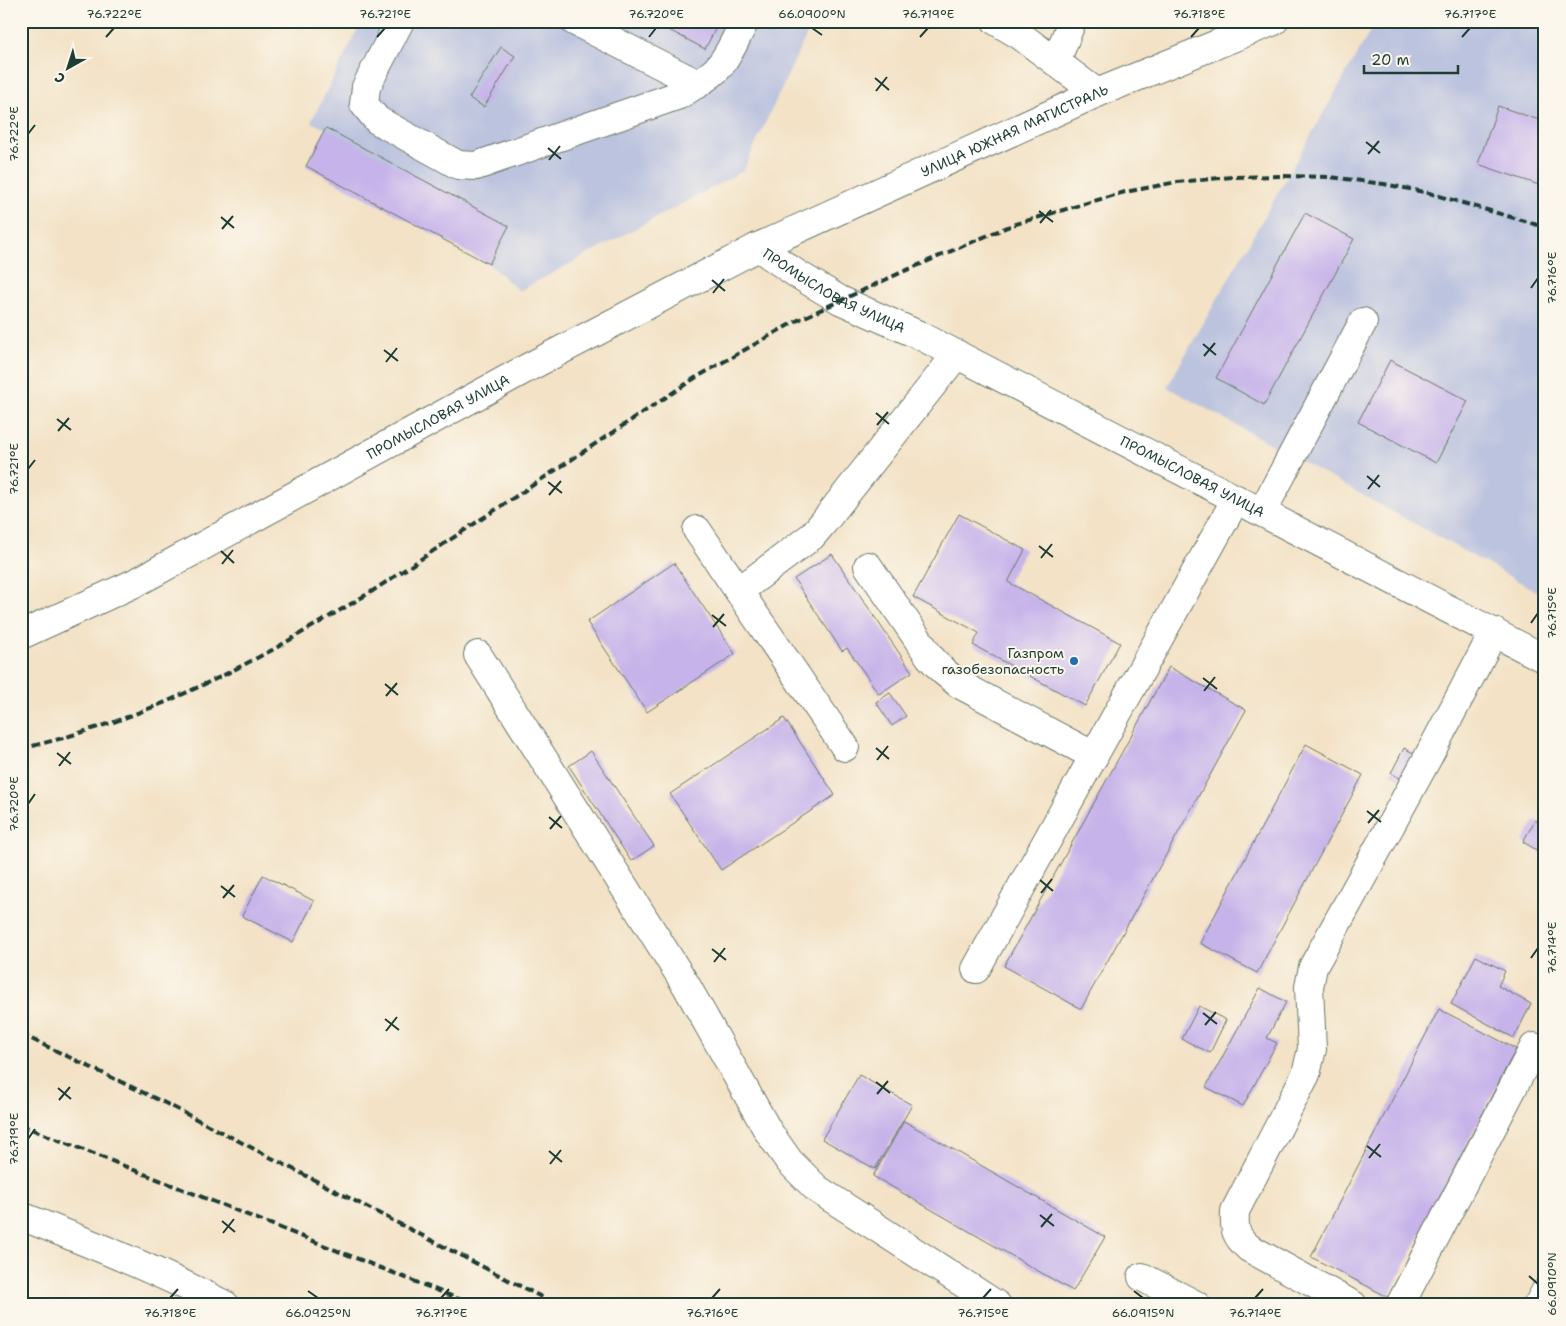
<svg xmlns="http://www.w3.org/2000/svg" width="1566" height="1326" font-family="'Shantell Sans',sans-serif">
<style>
.industrial{fill:#bcc3de}
.building{fill:#c6b3ea}
.lines{fill:none;stroke-linecap:round;stroke-linejoin:round}
.minor-casing{stroke:#697767;stroke-width:30}
.major-casing{stroke:#697767;stroke-width:30}
.highway-casing{stroke:#697767;stroke-width:30}
.minor{stroke:#fff;stroke-width:28}
.major{stroke:#fff;stroke-width:28}
.highway{stroke:#fff;stroke-width:28}
.rail{stroke:#1f3d34;stroke-width:4;stroke-dasharray:8 4;stroke-linecap:butt}
.ticks{fill:none;stroke:#1f3d34;stroke-width:2}
.poi-dot{fill:#1f6fb2;stroke:#fbf7ec;stroke-width:2}
.labels{text-anchor:middle;dominant-baseline:central;stroke-width:4;stroke-linejoin:round;paint-order:stroke}
.street-label{font-size:14px;fill:#1f3d34;stroke:#fbf7ec}
.poi-label{font-size:14px;fill:#1f3d34;stroke:#fbf7ec;text-anchor:end}
.neatline{fill:none;stroke:#1f3d34;stroke-width:2}
.ticks-label{font-size:12px;text-anchor:middle;fill:#1f3d34}
</style>
<rect width="100%" height="100%" fill="#fbf7ec"/>
<filter id="ink" filterUnits="userSpaceOnUse"><feTurbulence type="fractalNoise" baseFrequency=".02" numOctaves="2"/><feDisplacementMap in="SourceGraphic" scale="10" xChannelSelector="R" yChannelSelector="G"/><feConvolveMatrix kernelMatrix="1 2 1 2 8 2 1 2 1" color-interpolation-filters="sRGB"/></filter>
<filter id="wash" filterUnits="userSpaceOnUse"><feTurbulence type="fractalNoise" baseFrequency=".0096" numOctaves="4" result="noise"/><feDisplacementMap in="SourceGraphic" scale="20" xChannelSelector="R" yChannelSelector="G"/><feGaussianBlur stdDeviation="1.12" result="paint"/><feColorMatrix in="noise" values="0 0 0 0 0 0 0 0 0 0 0 0 0 0 0 0 0 1.4 0 .05"/><feComposite in="paint" operator="in"/></filter>
<g filter="url(#wash)">
<rect width="100%" height="100%" fill="#f3e2c6"/>
<g class="industrial">
<polygon points="362,21 813,21 743,171 519,291 489,264 306,166 326,129 311,122"/>
<polygon points="1376,21 1545,21 1545,596 1167,387"/>
</g>
<g id="blocks">
<g class="building">
<polygon points="652,21 714,21 718,24 705,49"/>
<polygon points="501,47 515,56 484,107 469,98"/>
<polygon points="1498,106 1545,122 1545,187 1478,164"/>
<polygon points="326,128 509,226 489,264 306,166"/>
<polygon points="1305,213 1354,239 1264,405 1216,378"/>
<polygon points="1390,360 1468,401 1436,463 1358,422"/>
<polygon points="959,514 1025,550 1008,582 1120,643 1085,706 973,645 979,633 913,597"/>
<polygon points="832,554 912,672 879,694 847,648 842,651 794,579"/>
<polygon points="674,563 735,654 647,712 587,622"/>
<polygon points="1169,667 1246,710 1081,1009 1004,966"/>
<polygon points="890,693 906,716 892,726 876,702"/>
<polygon points="784,718 835,795 721,870 670,794"/>
<polygon points="1306,744 1363,775 1257,973 1200,943"/>
<polygon points="1404,748 1417,755 1403,780 1391,773"/>
<polygon points="591,751 654,846 631,861 569,766"/>
<polygon points="1535,820 1545,826 1545,855 1523,842"/>
<polygon points="263,875 314,901 293,942 242,916"/>
<polygon points="1476,956 1505,971 1498,986 1531,1004 1514,1038 1451,1004"/>
<polygon points="1260,988 1286,1002 1267,1038 1277,1043 1243,1106 1206,1087"/>
<polygon points="1199,1006 1226,1020 1210,1053 1182,1039"/>
<polygon points="1439,1009 1516,1049 1388,1297 1311,1257"/>
<polygon points="859,1075 912,1105 875,1169 822,1139"/>
<polygon points="904,1121 1105,1237 1073,1291 873,1176"/>
</g>
</g>
</g>
<g filter="url(#ink)">
<use href="#blocks" fill-opacity="0" stroke="#697767" stroke-width="1"/>
<g class="lines">
<defs>
<g id="minor">
<path d="M400,21l-34,66 -2,17 13,16 81,45 18,1 203,-71c13,-8 26,-15 37,-25 13,-13 20,-33 29,-49"/>
<polyline points="574,21 698,84"/>
<polyline points="996,21 1021,36 1097,93"/>
<polyline points="1056,62 1072,21"/>
<polyline points="1262,512 1363,322"/>
<polyline points="697,530 845,747"/>
<polyline points="868,566 930,657 943,671 959,684 1094,756"/>
<polyline points="739,591 812,536 823,523 957,354"/>
<polyline points="478,655 686,985 768,1131 789,1161 817,1189 997,1305"/>
<polyline points="976,969 1236,499"/>
<path d="M21,1216c69,27 138,55 204,89"/>
<polyline points="1142,1277 1196,1305"/>
<path d="M1353,1305l-104,-57c-14,-12 -15,-19 -14,-37l71,-137 6,-25 -3,-62 4,-20 114,-208 67,-127"/>
<polyline points="1400,1305 1534,1047"/>
<polyline points="1538,1305 1545,1292"/>
</g>
<g id="major">
<path id="s1" d="M758,247l39,27 43,26 81,36 624,323"/>
</g>
<g id="highway">
<path id="s2" d="M21,635l116,-53 392,-215 229,-120 339,-154 177,-72"/>
</g>
</defs>
<use href="#minor" class="minor-casing"/>
<use href="#major" class="major-casing"/>
<use href="#highway" class="highway-casing"/>
<use href="#minor" class="minor"/>
<use href="#major" class="major"/>
<use href="#highway" class="highway"/>
<g class="rail">
<polyline points="21,749 63,738 114,722 166,702 222,676 276,648 371,592 695,378 794,322 900,273 1012,225 1125,192 1177,182 1232,177 1281,176 1330,177 1384,184 1429,193 1545,227"/>
<polyline points="21,1034 165,1103 557,1305"/>
<polyline points="21,1125 474,1305"/>
</g>
</g>
</g>
<path class="ticks" d="M812,28l10,7M106,37l8,-9M377,37l8,-9M649,37l7,-9M920,37l8,-9M1191,37l8,-9M1462,37l8,-9M875,78l14,12M876,91l11,-14M28,134l7,-9M1366,142l14,11M548,148l13,11M1368,154l11,-13M549,160l11,-14M1039,211l14,11M221,217l13,11M1040,223l11,-13M222,229l11,-13M712,280l13,11M1531,288l7,-10M713,293l11,-14M1203,344l13,11M384,350l14,11M1204,356l11,-13M386,362l11,-14M876,413l13,11M57,419l14,11M877,425l11,-13M58,431l11,-13M28,469l7,-9M1367,476l13,11M548,482l14,11M1368,489l11,-14M549,495l12,-14M1039,546l14,11M221,551l13,12M1041,558l11,-14M222,564l11,-14M712,615l14,11M1531,623l7,-10M713,627l11,-13M1203,678l14,11M385,684l13,11M1204,691l11,-14M386,696l11,-13M876,748l13,11M57,753l14,11M877,760l11,-14M59,766l11,-14M28,804l7,-10M1367,811l14,11M549,817l13,11M1368,823l11,-13M550,829l11,-13M1040,880l13,11M221,886l14,11M1041,893l11,-14M223,898l11,-13M712,949l14,11M1531,958l7,-10M714,962l11,-14M1203,1013l14,11M385,1019l14,11M1205,1025l11,-13M386,1031l11,-14M876,1082l14,11M58,1088l13,11M877,1094l11,-13M59,1100l11,-13M28,1139l7,-10M1367,1146l14,11M549,1151l13,11M1369,1158l11,-14M550,1164l11,-14M1040,1215l14,11M222,1221l13,11M1041,1227l11,-13M223,1233l11,-14M1529,1276l9,8M308,1291l10,7M1134,1291l9,7M170,1298l8,-9M441,1298l8,-9M712,1298l8,-9M983,1298l8,-9M1255,1298l8,-9"/>
<circle class="poi-dot" cx="1074" cy="661" r="5"/>
<g class="labels">
<g class="street-label">
<text stroke="none"><textPath href="#s2" startOffset="1115">УЛИЦА ЮЖНАЯ МАГИСТРАЛЬ</textPath></text>
<text stroke="none"><textPath href="#s1" startOffset="88">ПРОМЫСЛОВАЯ УЛИЦА</textPath></text>
<text stroke="none"><textPath href="#s2" startOffset="471">ПРОМЫСЛОВАЯ УЛИЦА</textPath></text>
<text stroke="none"><textPath href="#s1" startOffset="492">ПРОМЫСЛОВАЯ УЛИЦА</textPath></text>
</g>
<g class="poi-label">
<text x="1064" y="653">Газпром<tspan x="1064" dy="16">газобезопасность</tspan></text>
</g>
</g>
<rect width="1566" height="1326" fill="none" stroke="#fbf7ec" stroke-width="55"/>
<g transform="translate(68 68) rotate(219)" stroke="#fbf7ec" stroke-width="4" paint-order="stroke">
<path d="M0-4L9 19L0 12L-9 19Z" fill="#1f3d34"/>
<text y="-8" font-size="14" font-weight="bold" text-anchor="middle" fill="#1f3d34">С</text>
</g>
<path d="M1364 65v8h94v-8" fill="none" stroke="#1f3d34" stroke-width="2.5"/>
<text x="1371" y="65" font-size="15" fill="#1f3d34" stroke="#fbf7ec" stroke-width="4" paint-order="stroke">20 m</text>
<rect x="28" y="28" width="1510" height="1270" class="neatline"/>
<g class="ticks-label">
<text x="114" y="18">76.722°E</text>
<text x="385" y="18">76.721°E</text>
<text x="656" y="18">76.720°E</text>
<text x="812" y="18">66.0900°N</text>
<text x="928" y="18">76.719°E</text>
<text x="1199" y="18">76.718°E</text>
<text x="1470" y="18">76.717°E</text>
<text transform="translate(14 134) rotate(-90)" y="4">76.722°E</text>
<text transform="translate(1552 278) rotate(-90)" y="4">76.716°E</text>
<text transform="translate(14 469) rotate(-90)" y="4">76.721°E</text>
<text transform="translate(1552 613) rotate(-90)" y="4">76.715°E</text>
<text transform="translate(14 804) rotate(-90)" y="4">76.720°E</text>
<text transform="translate(1552 948) rotate(-90)" y="4">76.714°E</text>
<text transform="translate(14 1139) rotate(-90)" y="4">76.719°E</text>
<text transform="translate(1552 1284) rotate(-90)" y="4">66.0910°N</text>
<text x="170" y="1317">76.718°E</text>
<text x="318" y="1317">66.0925°N</text>
<text x="441" y="1317">76.717°E</text>
<text x="712" y="1317">76.716°E</text>
<text x="983" y="1317">76.715°E</text>
<text x="1143" y="1317">66.0915°N</text>
<text x="1255" y="1317">76.714°E</text>
</g>
</svg>
